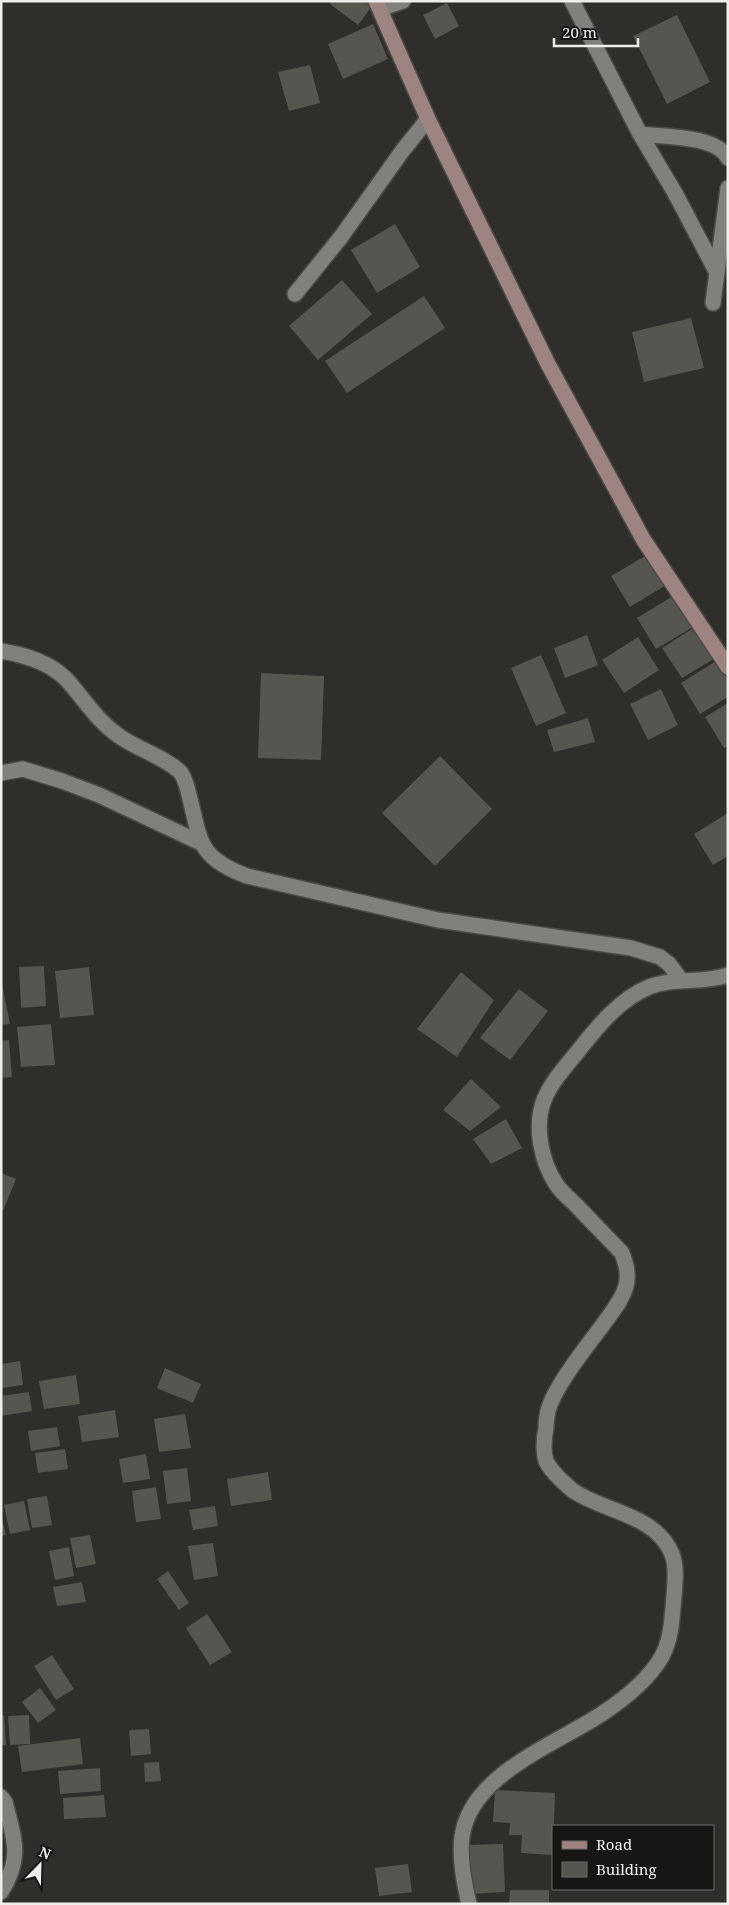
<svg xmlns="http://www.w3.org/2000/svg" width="729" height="1905" font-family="'Noto Serif',serif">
  <rect width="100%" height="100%" fill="#302e2a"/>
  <path fill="#565550" d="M332,1H369L373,5L358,25L330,4Z
    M447,3L459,26L435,39L423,15Z
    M677,15L710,82L667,104L633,36Z
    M373,24L388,59L343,79L328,44Z
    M310,65L320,103L289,111L278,72Z
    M395,224L420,267L377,293L351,250Z
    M342,280L372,314L318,360L289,326Z
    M424,296L445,328L347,393L325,361Z
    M691,318L704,368L644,382L632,332Z
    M647,555L666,585L630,607L611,576Z
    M673,596L693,627L656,649L637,618Z
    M698,625L717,657L682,678L662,648Z
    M587,635L598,665L565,678L554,648Z
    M638,637L659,670L624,693L602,660Z
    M541,655L566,713L536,726L511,668Z
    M716,661L728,679V697L700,714L681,683Z
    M261,673L324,676L321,760L258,758Z
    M661,689L678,725L648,740L630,704Z
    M728,703V746L724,748L705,717Z
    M588,718L595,742L554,752L547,730Z
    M440,756L492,809L435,866L382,813Z
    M728,813V856L713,865L694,834Z
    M44,966L46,1006L21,1008L19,967Z
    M89,967L94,1015L60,1018L55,971Z
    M461,972L494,1000L457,1057L417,1029Z
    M1,979L10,1024L1,1025Z
    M519,989L548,1011L510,1060L480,1038Z
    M51,1024L55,1065L21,1067L17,1027Z
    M9,1040L12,1077L1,1078V1041Z
    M471,1079L501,1107L470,1131L443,1110Z
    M506,1119L522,1148L491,1164L473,1139Z
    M1,1173L16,1179L3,1211L1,1210Z
    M20,1361L23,1385L1,1388V1364Z
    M165,1368L201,1384L193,1403L157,1388Z
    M76,1375L80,1404L44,1409L39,1381Z
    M29,1392L32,1411L1,1416V1396Z
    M115,1410L119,1437L82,1442L78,1416Z
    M185,1414L191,1448L159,1452L154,1419Z
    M57,1427L60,1446L31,1451L28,1431Z
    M65,1449L68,1469L38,1473L35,1453Z
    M146,1454L150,1479L123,1483L119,1459Z
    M187,1468L191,1501L167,1504L163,1471Z
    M268,1472L272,1500L231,1506L227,1479Z
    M156,1487L161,1519L136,1522L132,1491Z
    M47,1496L52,1525L32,1528L27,1499Z
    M24,1501L30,1530L10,1534L4,1505Z
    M215,1506L218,1526L193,1530L189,1510Z
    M1,1515L6,1535L1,1536Z
    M90,1535L96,1564L76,1568L70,1538Z
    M213,1543L218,1576L194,1580L188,1546Z
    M69,1547L74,1576L55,1580L49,1551Z
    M168,1571L189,1603L179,1610L157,1579Z
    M82,1582L86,1602L57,1606L53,1587Z
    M207,1614L232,1652L210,1665L186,1628Z
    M52,1655L74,1689L56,1700L34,1666Z
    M40,1688L56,1710L38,1723L22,1702Z
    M4,1715L6,1745H1V1716Z
    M29,1715L30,1744L10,1745L8,1716Z
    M149,1729L151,1754L131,1756L129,1730Z
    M80,1738L83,1764L22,1772L18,1746Z
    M159,1762L161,1781L145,1782L144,1763Z
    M100,1768L101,1791L60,1794L58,1771Z
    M495,1790L555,1793L553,1855L521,1853L522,1835H509L510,1823L493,1822Z
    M104,1795L106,1817L64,1819L63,1798Z
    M503,1844L505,1892L470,1894L467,1845Z
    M408,1864L412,1892L379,1896L375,1868Z
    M510,1890H549V1904H509Z"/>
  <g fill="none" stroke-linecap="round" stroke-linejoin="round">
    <defs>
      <path id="street" d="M572,1L640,134L675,193L716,271
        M380,9L403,1
        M640,134C663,137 716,135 728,158
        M295,294L341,237L403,150L428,119
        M713,303L728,188
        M1,651C25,655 50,662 67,680C84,699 97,721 119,736C135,748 169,759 181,773C186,780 188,791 190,799C201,843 199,858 247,876L438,920L631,948L660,957L669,964L681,980
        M1,773L23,769L62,781L99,795L201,843
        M1,1797L5,1802C14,1839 23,1857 1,1892
        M469,1904C464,1883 459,1858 462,1837C470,1774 557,1744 603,1713C624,1699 648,1680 661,1658C672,1639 672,1617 674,1596C675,1584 677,1566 672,1554C656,1515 606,1512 575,1492C570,1489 566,1484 562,1481C557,1476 549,1468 546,1461C543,1451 544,1438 546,1428C546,1422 547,1416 548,1411C554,1387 587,1346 602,1326C611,1313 622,1301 626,1286C629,1274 626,1264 622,1253C607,1237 592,1222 577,1206C570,1199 561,1192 556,1184C541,1161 534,1126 544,1100C551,1082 567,1065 579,1050C597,1027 621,998 649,987C674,977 702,984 728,975"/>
      <path id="secondary" d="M376,1L428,119L548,364L643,539L728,667"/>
    </defs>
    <use href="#street" stroke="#4c4a47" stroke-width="18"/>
    <use href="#secondary" stroke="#4c4a47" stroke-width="18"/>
    <use href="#street" stroke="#82807c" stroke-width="15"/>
    <use href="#secondary" stroke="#9e8480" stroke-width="15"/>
  </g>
  <rect width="729" height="1905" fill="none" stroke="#efeeeb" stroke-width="5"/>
  <rect x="552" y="1825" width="162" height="65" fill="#171615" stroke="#6d6c6b"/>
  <rect x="562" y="1841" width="25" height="8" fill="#9e8480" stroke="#6d6c6b"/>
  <text x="596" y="1850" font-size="15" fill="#efeeeb">Road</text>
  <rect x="562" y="1862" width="25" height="15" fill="#565550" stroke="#6d6c6b"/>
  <text x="596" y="1875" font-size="15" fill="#efeeeb">Building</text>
  <g transform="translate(40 1865) rotate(23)" stroke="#171615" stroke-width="4" paint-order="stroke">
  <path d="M0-4L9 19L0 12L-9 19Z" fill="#efeeeb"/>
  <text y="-8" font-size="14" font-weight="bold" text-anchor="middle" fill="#efeeeb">N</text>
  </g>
  <path d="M554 38v8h84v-8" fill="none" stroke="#efeeeb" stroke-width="2.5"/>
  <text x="562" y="38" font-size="15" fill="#efeeeb" stroke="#171615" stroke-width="4" paint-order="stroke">20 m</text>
</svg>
